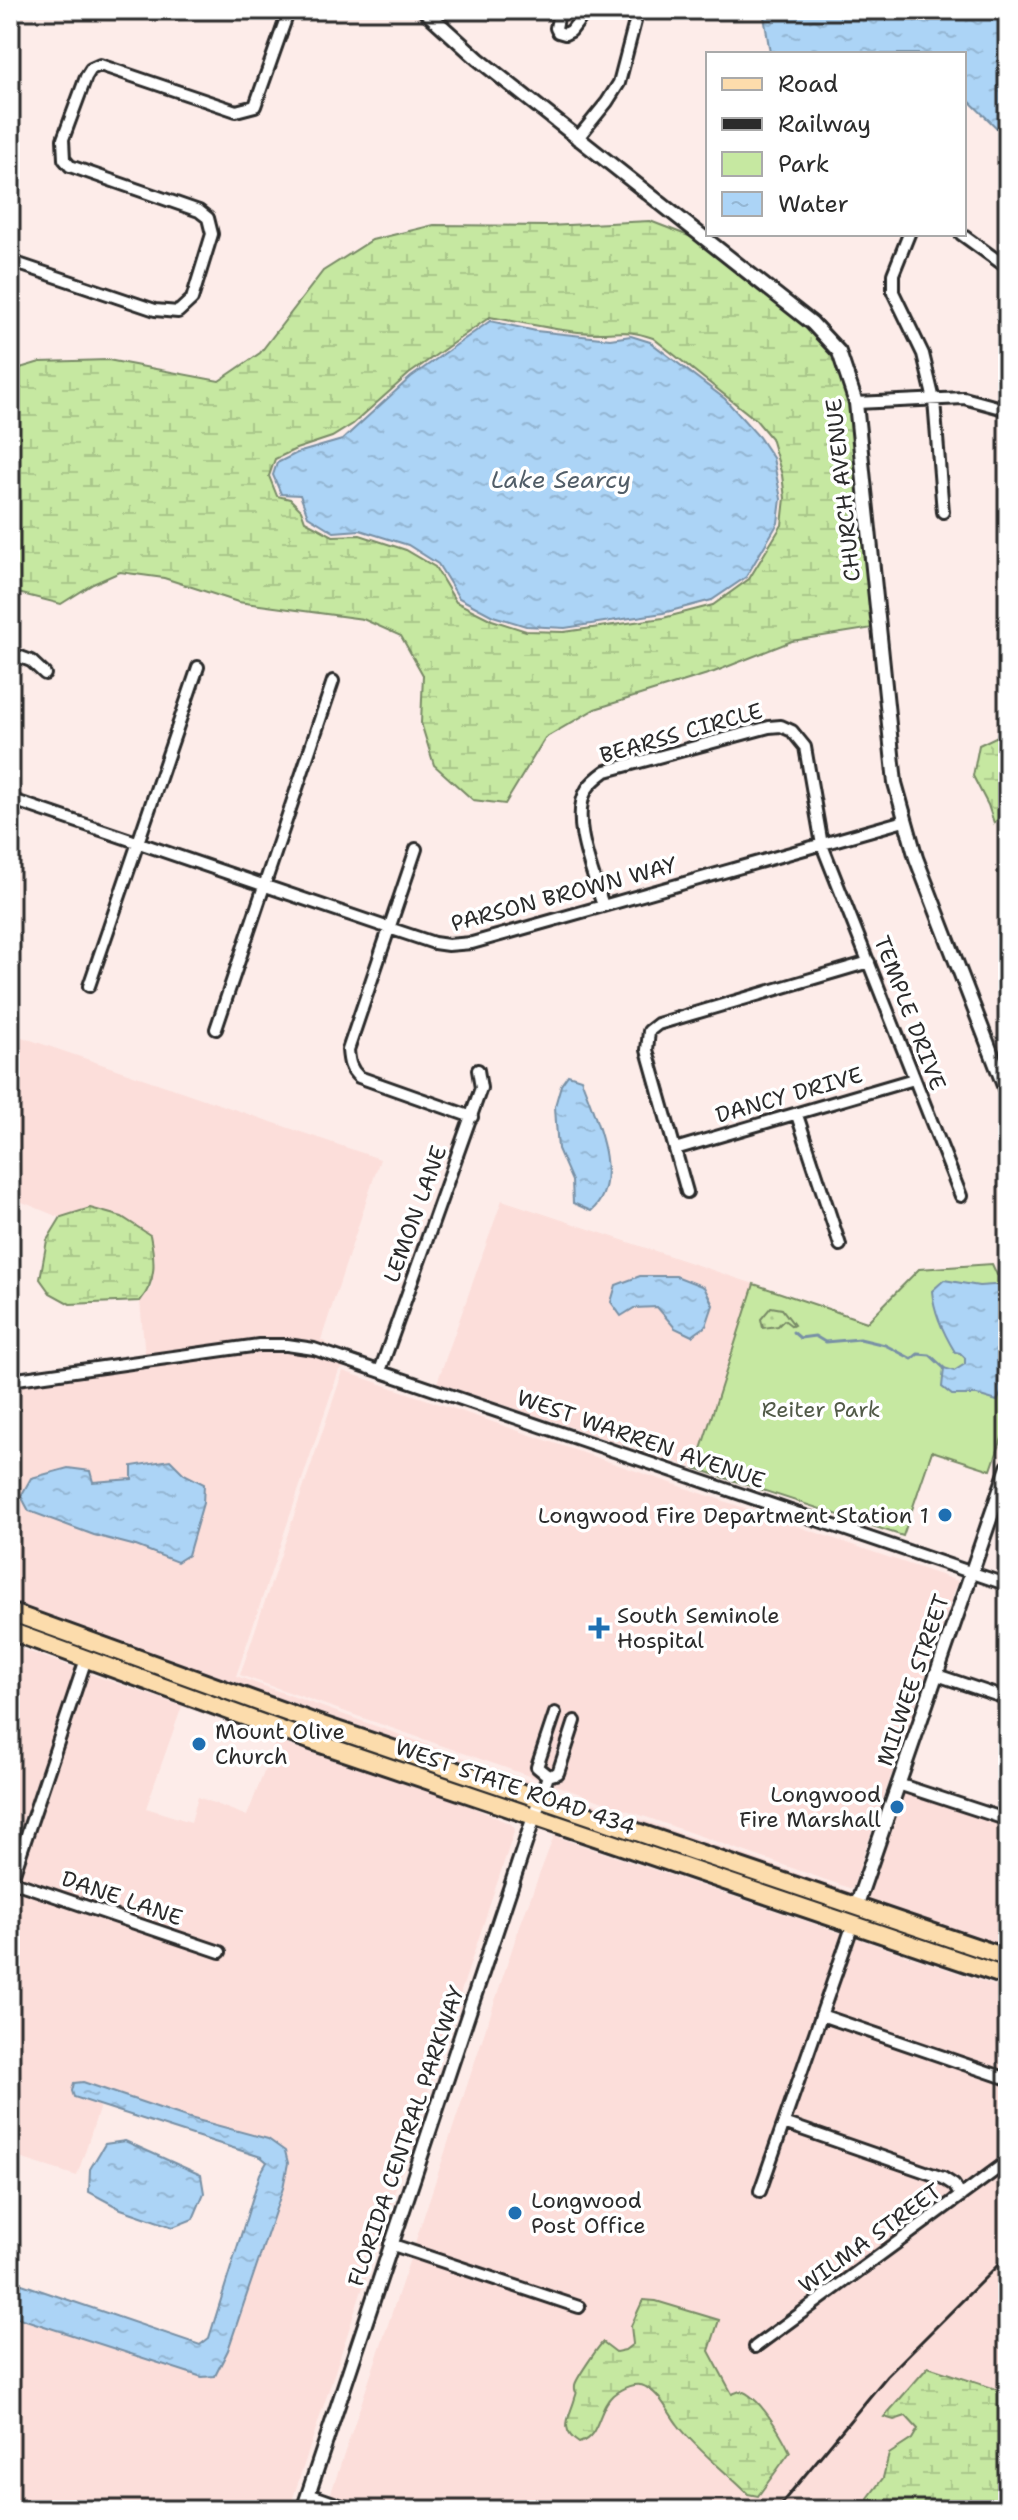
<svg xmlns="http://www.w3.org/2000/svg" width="1018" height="2520" font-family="'Shantell Sans',sans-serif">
  <defs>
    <pattern id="wetland-marsh" width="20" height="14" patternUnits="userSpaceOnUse" patternTransform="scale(2)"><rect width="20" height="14" fill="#c6e8a1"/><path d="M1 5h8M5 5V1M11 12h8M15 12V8" fill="none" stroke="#aac78b"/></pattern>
    <pattern id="garden-dots" width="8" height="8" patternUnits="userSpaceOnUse" patternTransform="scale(2)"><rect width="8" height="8" fill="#c6e8a1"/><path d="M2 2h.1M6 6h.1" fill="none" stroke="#aac78b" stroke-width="1.8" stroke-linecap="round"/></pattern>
    <pattern id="water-ripples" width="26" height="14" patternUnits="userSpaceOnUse" patternTransform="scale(2)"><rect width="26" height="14" fill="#acd4f6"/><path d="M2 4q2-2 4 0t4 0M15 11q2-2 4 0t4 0" fill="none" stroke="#94b6d3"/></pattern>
  </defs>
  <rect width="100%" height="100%" fill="#fdece9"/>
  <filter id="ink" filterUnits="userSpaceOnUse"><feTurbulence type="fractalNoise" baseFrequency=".0125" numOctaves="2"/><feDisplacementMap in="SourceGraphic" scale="16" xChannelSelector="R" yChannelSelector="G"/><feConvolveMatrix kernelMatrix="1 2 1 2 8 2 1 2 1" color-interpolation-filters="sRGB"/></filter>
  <g filter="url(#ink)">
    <path fill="#fcdeda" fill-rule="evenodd" d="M10,1033L380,1159L321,1340L339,1351L315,1343L263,1339L145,1356L140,1301L151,1288L155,1258L122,1217L90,1208L61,1218L10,1197Z
      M502,1200L754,1284L695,1468L437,1383ZM712,1305L675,1328L657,1307L634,1308Z
      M286,1350L313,1354L966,1577L855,1896L547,1792L549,1788L854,1893L963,1581L960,1576L345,1367L339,1370L236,1676L540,1785L538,1789L292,1707L10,1605V1386L259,1351ZM170,1460L184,1474L203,1484L177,1562L136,1546L94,1535L90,1471L93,1483L132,1479Z
      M343,1371L958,1581L852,1889L240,1675Z
      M10,1645L78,1669L10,1869Z
      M87,1673L182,1706L146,1808L191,1822L198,1797L247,1816L276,1741L460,1802L511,1824L515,1829L289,2510H17L10,2508V2315L202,2377L215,2375L228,2350L283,2188L268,2139L186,2117L83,2082L74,2097L100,2106L77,2176L10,2155V1901L14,1888L222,1959L226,1949L18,1877Z
      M901,1790L1008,1826V1949L864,1899Z
      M554,1836L844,1934L754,2194L763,2197L787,2130L941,2183L954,2195L749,2345L753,2354L1008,2167V2393L928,2367L906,2415L918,2428L917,2433L912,2439L889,2454L883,2478L868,2498L869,2510H370L330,2496L411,2256L582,2313L584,2303L414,2246L519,1928ZM643,2300L656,2301L718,2320L709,2351L732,2395L740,2391L753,2396L783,2438L790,2452L758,2496L748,2494L679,2426L660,2398L646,2386L637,2383L623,2388L611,2397L601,2412L565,2419L577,2396L575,2386L579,2375L589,2366L596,2350L607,2343L613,2351L616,2352L625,2350L633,2344L631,2334Z
      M853,1937L1008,1990V2074L827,2012Z
      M824,2022L1008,2085V2154L962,2188L956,2180L945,2173L790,2120Z"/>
    <path fill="#c6e8a1" stroke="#788a66" stroke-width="2" d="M992,1264L997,1275L1008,1274V1421L991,1470L932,1451L903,1536L695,1468L754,1284L867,1322L919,1269Z"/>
    <path fill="url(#wetland-marsh)" stroke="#788a66" stroke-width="2" fill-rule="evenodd" d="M650,221L694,238L809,328L834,356L851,404L873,628L792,641L714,672L595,709L545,738L505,804L473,800L434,765L421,723L423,675L401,636L363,619L238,602L164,578L120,572L93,584L61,604L10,591V371L40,362L108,360L219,381L260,353L323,271L372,240L434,225L547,226ZM490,317C525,323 561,332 597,333C623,333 626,329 653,338L756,420L771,438L782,475L785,498L782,525L749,579L713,605L663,618L564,632L526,631L492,620L456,602L435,567L406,550L360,535L333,536L305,521L301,510L290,499L277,496L269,476L275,459L296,449L332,437L353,424L409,374Z
      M1008,731V814L1005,813L994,823L988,805L973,776L979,745Z
      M90,1208L122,1217L150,1235C155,1260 157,1281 140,1301L70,1304L50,1293L40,1279L47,1240L61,1217Z
      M643,2300L656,2301L719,2320L709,2351L732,2394L740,2391C758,2394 782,2435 790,2452L758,2496L748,2494C725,2471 697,2450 678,2425C668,2412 661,2395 646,2387C636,2381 622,2388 613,2395C597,2409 601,2436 579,2443C558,2429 570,2417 575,2398C579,2387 574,2397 575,2385C576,2379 598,2347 603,2342L616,2352L625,2350L633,2344L631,2326Z
      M928,2367L1008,2393V2501L1005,2510H869L868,2498L883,2478L889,2454L912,2439L918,2429L906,2416L894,2420L884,2417Z"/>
    <path fill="url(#garden-dots)" stroke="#788a66" stroke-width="2" d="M771,1307L782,1309L794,1325L792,1326L784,1320L778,1326L763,1328L761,1319Z"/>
    <path fill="url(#water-ripples)" stroke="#7890a5" stroke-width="2" d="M763,10H1008V157L1003,151L999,130L964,96V54H773L770,53Z
      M490,321L536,331L610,339L631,336L650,342L725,399L759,437L773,458L781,499L778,523L746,577L712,600L663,613L565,628L526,626L493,616L459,598L438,564L408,545L360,530L334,532L308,516L300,495L281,494L273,475L277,463L297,453L342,440L411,377Z
      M568,1075L581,1079C594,1115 626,1181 591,1211L573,1203L572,1181L558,1149L556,1123L555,1106L561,1085Z
      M640,1276H676L704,1287L713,1305L706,1326L692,1336L675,1328L657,1307L634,1308L621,1316L611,1302L616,1285Z
      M944,1280L979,1286L1008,1284V1374L1000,1377L998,1382L1003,1390L997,1401L977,1395H952L942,1387L944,1368L954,1371L965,1364V1358L960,1353L955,1352C944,1334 934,1314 932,1291Z
      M170,1460L184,1474L204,1484L203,1503L188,1555L177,1562L136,1546L94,1535L29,1511L21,1496L31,1478L68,1468L90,1471L93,1482L132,1479V1466Z
      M83,2082L186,2117L268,2139L285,2151L288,2163L283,2188L228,2350L215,2376L202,2377L10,2315V2280L200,2345L209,2338L260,2174L267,2162L261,2157L74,2097L72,2091L74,2083Z
      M125,2141L201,2175L204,2193L193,2219L173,2227L121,2209L89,2192L90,2169L105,2144Z"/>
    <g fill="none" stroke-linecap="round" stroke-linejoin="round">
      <path stroke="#7890a5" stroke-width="3" d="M793,1332L800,1338L815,1336L825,1342L860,1339L885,1345L912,1359L918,1354L930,1355L944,1368"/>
      <defs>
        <path id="minor" d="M273,10L287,15
          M564,10L558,18L556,28L558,32L565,34L571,31L587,10
          M577,139L607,102L619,83L638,10
          M909,234L893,274V292L923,354L934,400L943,512
          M961,234L1008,268
          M10,261L155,310L178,312L192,299L212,234L208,218L199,211L70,166L64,159L63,139L86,77L91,69L100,65L236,111L255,106L289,10
          M856,403L964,398L1008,410
          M10,653L31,661L45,674
          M10,799L389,928L434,943L448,945L472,943L904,821
          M416,849L348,1050C349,1062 350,1069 359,1077L472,1117
          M603,906C594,875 569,819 587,789C592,781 599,776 606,771L769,727L781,726L792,731L805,747L822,845L961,1196
          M89,986L198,667
          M216,1029L333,681
          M797,1115L840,1245
          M675,1149L914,1079
          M687,1192L647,1050L649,1031L658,1024L869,962
          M380,1371L481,1088L478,1070
          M10,1380L259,1345H287L314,1349L1008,1585
          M937,1675L1008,1699
          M548,1776L537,1767L555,1713
          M898,1784L1008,1820
          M540,1799L548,1776L558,1773L575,1721
          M11,1881L220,1952
          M10,1885L86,1659
          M821,2015L1008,2079
          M784,2123L943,2178L954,2185L961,2196
          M760,2191L853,1924
          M390,2244L579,2307
          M755,2347L1008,2161
          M308,2494L354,2510"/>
        <path id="tertiary" d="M424,10L478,59L812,323L839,352L856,403L895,783L916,858L1008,1096
          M856,1907L1008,1467
          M303,2510L540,1799"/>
        <path id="primary" d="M10,1612L316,1723L1008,1958
          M10,1631L309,1740L1008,1977"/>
      </defs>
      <use href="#minor" stroke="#2b2b2b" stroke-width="16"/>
      <use href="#tertiary" stroke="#2b2b2b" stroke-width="18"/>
      <use href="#primary" stroke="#2b2b2b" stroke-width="22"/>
      <use href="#minor" stroke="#fff" stroke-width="10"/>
      <use href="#tertiary" stroke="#fff" stroke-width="12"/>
      <use href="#primary" stroke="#fcdcac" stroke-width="16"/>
      <path stroke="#2b2b2b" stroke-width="3" d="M776,2510L887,2376L1008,2255"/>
    </g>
  </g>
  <g fill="#1f6fb2" stroke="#fff" stroke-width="3">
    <circle cx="945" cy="1515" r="8"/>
    <path d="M595 1616h8v8h8v8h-8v8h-8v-8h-8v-8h8z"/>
    <circle cx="199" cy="1744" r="8"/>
    <circle cx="897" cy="1807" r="8"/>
    <circle cx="515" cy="2213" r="8"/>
  </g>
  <g text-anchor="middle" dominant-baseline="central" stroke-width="7" stroke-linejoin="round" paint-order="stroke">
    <g font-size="22" fill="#2b2b2b" stroke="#fff">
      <text transform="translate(843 490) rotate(-96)">CHURCH AVENUE</text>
      <text transform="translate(681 733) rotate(-16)">BEARSS CIRCLE</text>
      <text transform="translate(564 894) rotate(-15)">PARSON BROWN WAY</text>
      <text transform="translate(910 1013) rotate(69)">TEMPLE DRIVE</text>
      <text transform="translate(789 1095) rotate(-16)">DANCY DRIVE</text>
      <text transform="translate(415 1214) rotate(-70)">LEMON LANE</text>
      <text transform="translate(641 1439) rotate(19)">WEST WARREN AVENUE</text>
      <text transform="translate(913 1680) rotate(-71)">MILWEE STREET</text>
      <text transform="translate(515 1787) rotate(19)">WEST STATE ROAD 434</text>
      <text transform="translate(122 1898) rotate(19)">DANE LANE</text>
      <text transform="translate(406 2136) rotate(-71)">FLORIDA CENTRAL PARKWAY</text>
      <text transform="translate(870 2238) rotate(-36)">WILMA STREET</text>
    </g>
    <g font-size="22" fill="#525a48" stroke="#fff">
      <text x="821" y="1409">Reiter Park</text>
    </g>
    <g font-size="22" fill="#2b2b2b" stroke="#fff" text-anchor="start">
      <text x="929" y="1515" text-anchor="end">Longwood Fire Department Station 1</text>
      <text x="617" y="1615">South Seminole<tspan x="617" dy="25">Hospital</tspan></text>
      <text x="215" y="1731">Mount Olive<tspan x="215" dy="25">Church</tspan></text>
      <text x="881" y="1794" text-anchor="end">Longwood<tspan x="881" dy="25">Fire Marshall</tspan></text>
      <text x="531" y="2200">Longwood<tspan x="531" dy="25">Post Office</tspan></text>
    </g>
    <g font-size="24" font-style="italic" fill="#525e68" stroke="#fff">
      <text x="561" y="480">Lake Searcy</text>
    </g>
  </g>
  <rect width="1018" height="2520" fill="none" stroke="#fff" stroke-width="40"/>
  <rect x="20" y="20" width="978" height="2480" fill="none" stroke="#2b2b2b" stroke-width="3" filter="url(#ink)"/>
  <rect x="706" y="52" width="260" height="184" fill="#ffffff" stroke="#aaaaaa" stroke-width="2"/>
  <rect x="722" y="78" width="40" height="12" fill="#fcdcac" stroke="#aaaaaa" stroke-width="2"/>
  <text x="778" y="92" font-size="24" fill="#2b2b2b">Road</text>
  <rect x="722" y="118" width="40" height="12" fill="#2b2b2b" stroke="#aaaaaa" stroke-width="2"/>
  <text x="778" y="132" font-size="24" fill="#2b2b2b">Railway</text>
  <rect x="722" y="152" width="40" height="24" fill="#c6e8a1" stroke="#aaaaaa" stroke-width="2"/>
  <text x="778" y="172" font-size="24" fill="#2b2b2b">Park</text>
  <rect x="722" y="192" width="40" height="24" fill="url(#water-ripples)" stroke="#aaaaaa" stroke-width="2"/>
  <text x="778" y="212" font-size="24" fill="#2b2b2b">Water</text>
</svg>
